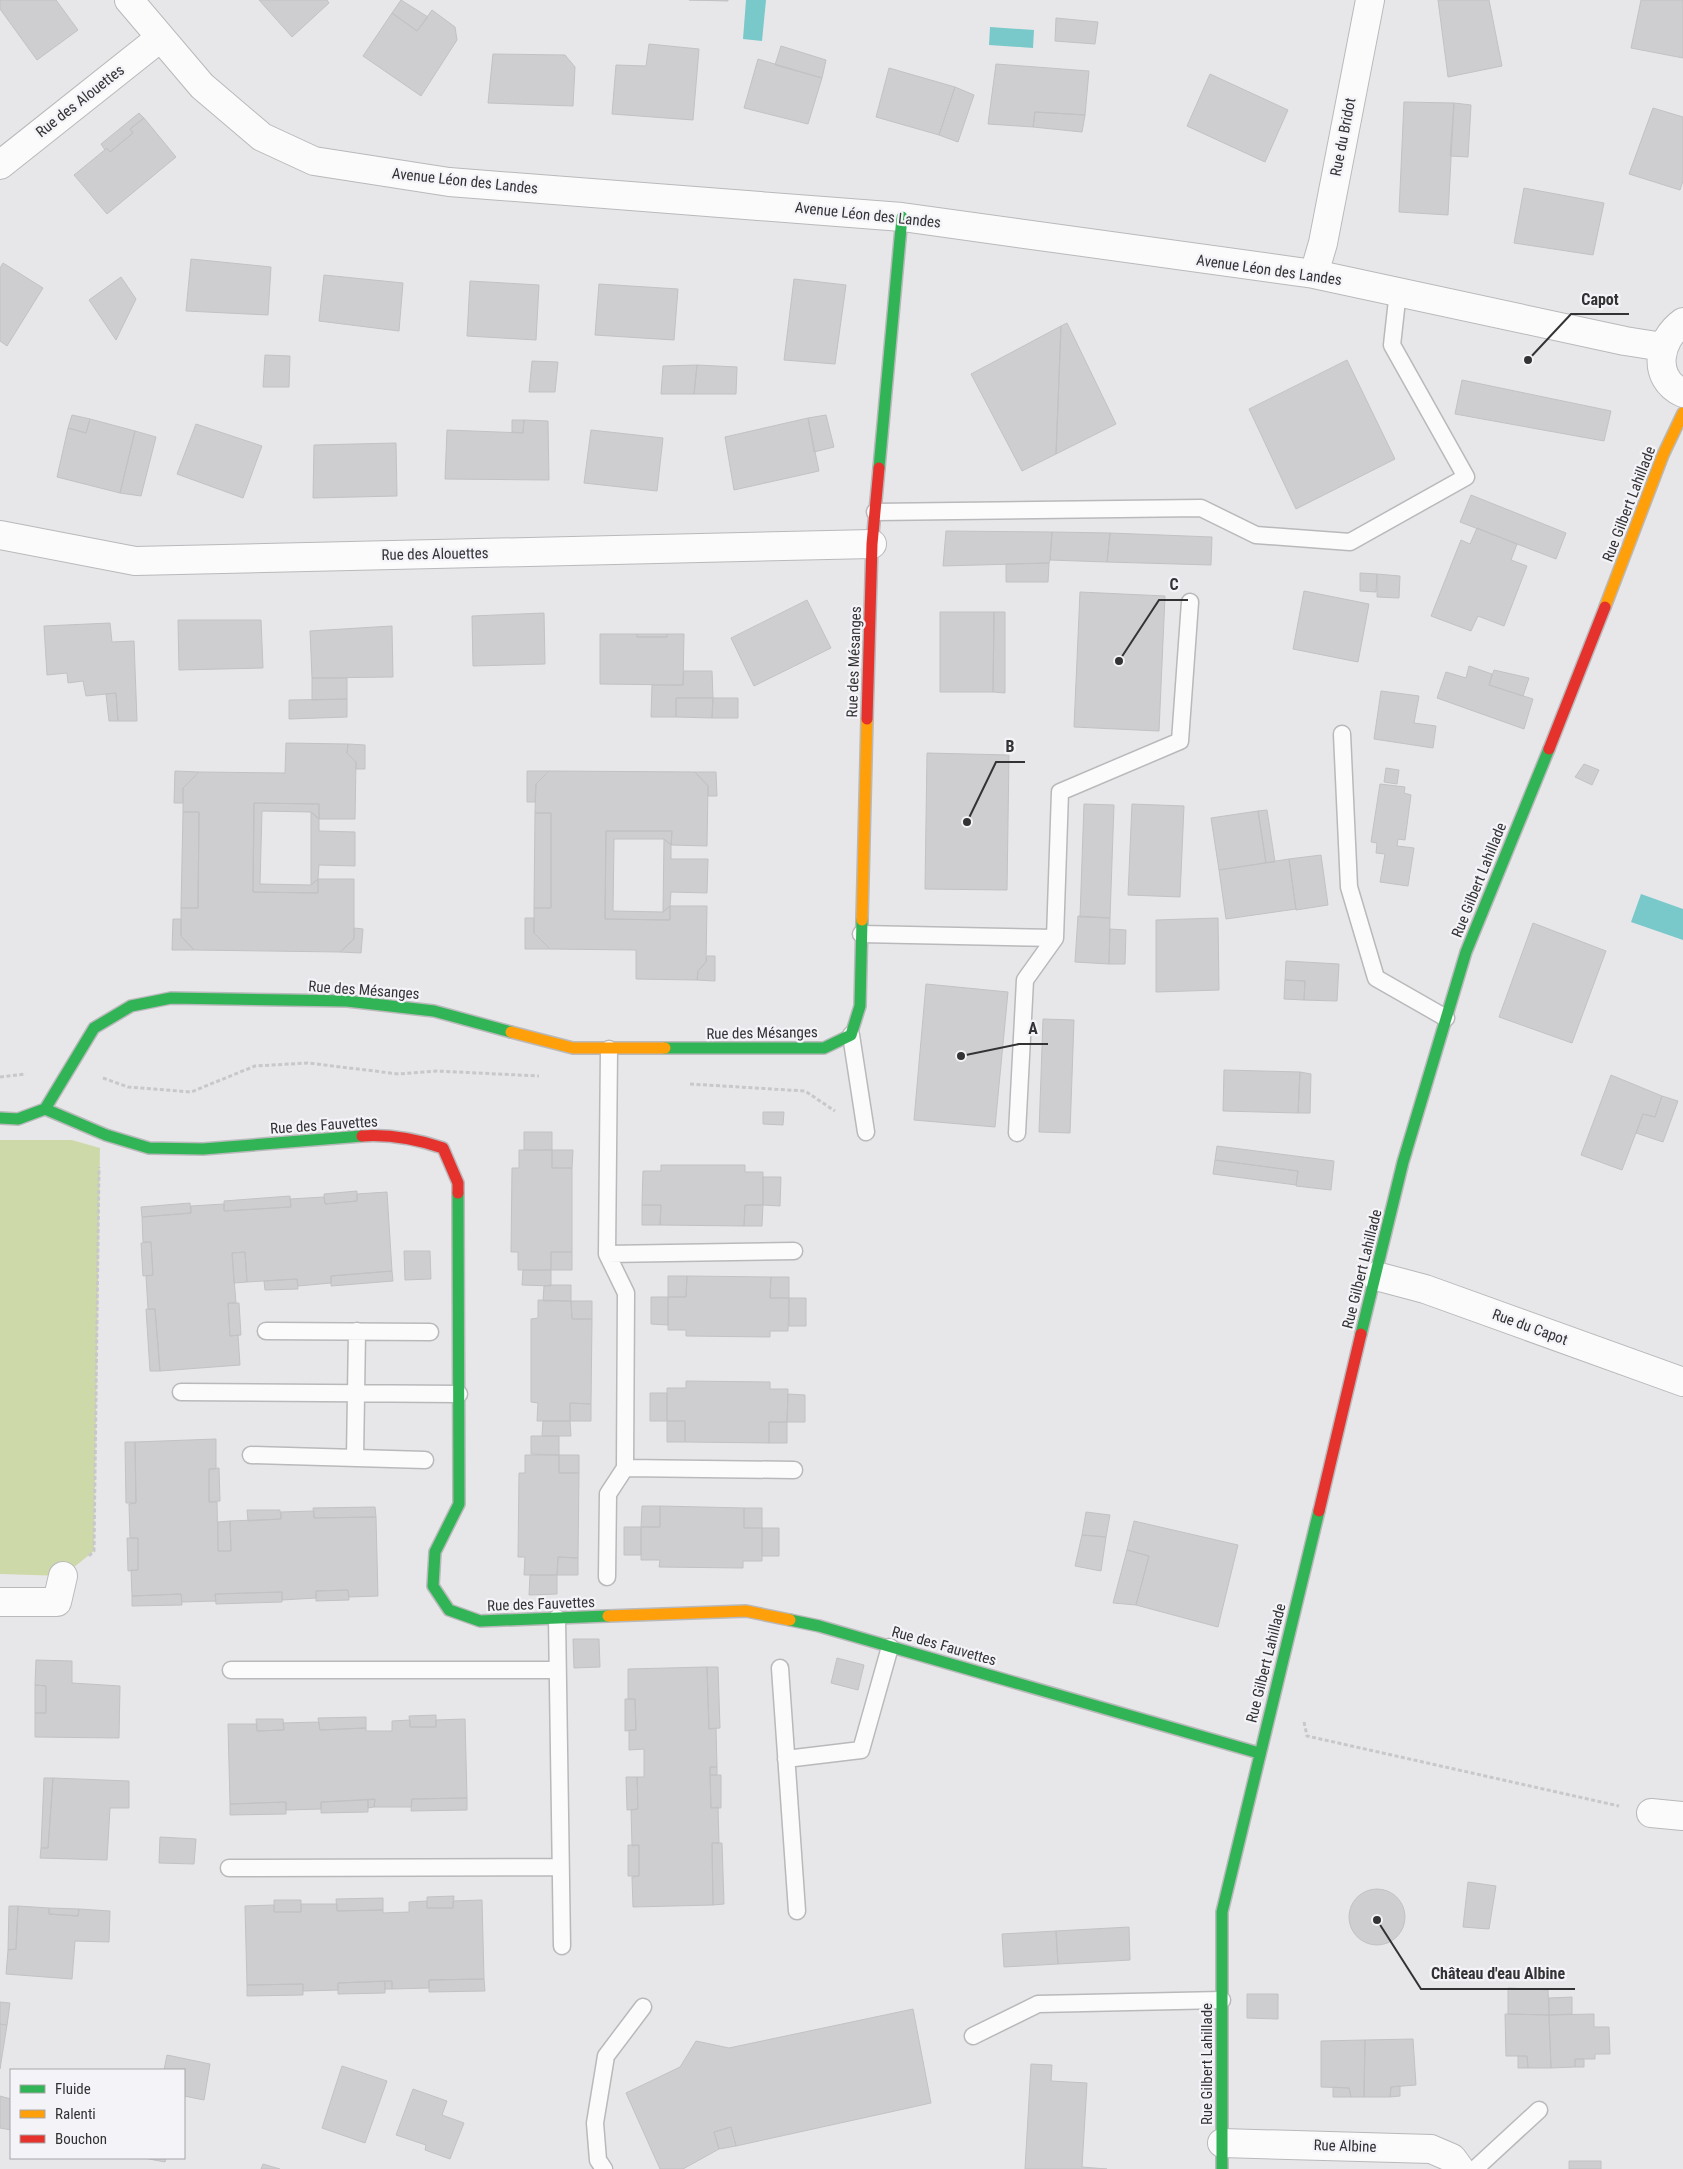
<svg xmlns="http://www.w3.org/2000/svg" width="1683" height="2169" font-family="'Roboto Condensed',sans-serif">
  <rect width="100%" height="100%" fill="#e7e7ea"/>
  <path fill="#ced9aa" d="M0,1140H72L100,1148L94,1551L63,1576L0,1574Z"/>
  <path fill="#79c8ca" d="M746,0H766L762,41L743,39Z
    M990,27L1034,30L1033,48L989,45Z
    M1641,894L1683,909V940L1631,922Z"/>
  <path fill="#ceced0" stroke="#c2c2c4" d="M0,0H56L78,30L37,60L0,9Z
    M259,0H327L329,3L292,37Z
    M401,0L428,17L417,31L392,13Z
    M689,0H728V1Z
    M1438,0H1489L1502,66L1448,77Z
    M1641,0H1683V58L1631,48Z
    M432,10L455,27L457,40L421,96L363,56L392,13L417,31Z
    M1056,18L1098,22L1095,44L1055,41Z
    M649,44L699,49L693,120L612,114L616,65L646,66Z
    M781,46L826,60L822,78L775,65Z
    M493,54L565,55L575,67L573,106L488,103Z
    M758,59L822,78L808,124L744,108Z
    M996,64L1089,71L1085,115L1035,112L1033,127L988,124Z
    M889,68L955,87L939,135L876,117Z
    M1210,74L1288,110L1265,162L1187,126Z
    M955,87L974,95L958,142L939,135Z
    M1404,102L1454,103L1448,215L1399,212Z
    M1454,103L1471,105L1468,157L1450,156Z
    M1653,108L1683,117V181L1680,190L1629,174Z
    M1035,112L1085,115L1082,132L1033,127Z
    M139,113L144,118L130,129L133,133L110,152L107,148L105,150L101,144Z
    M144,118L176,157L107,214L74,175L107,148L110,152L133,133L130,129Z
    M1524,188L1604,203L1593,255L1514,243Z
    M191,259L271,267L268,315L186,311Z
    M3,263L43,288L7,346L0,341V268Z
    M324,275L403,283L399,331L319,321Z
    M121,277L136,299L116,340L89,300Z
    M794,279L846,285L835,364L784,360Z
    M470,281L539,285L536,340L467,336Z
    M599,284L678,289L674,340L595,335Z
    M1067,323L1116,424L1056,454L1061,326Z
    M1061,326L1056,454L1022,471L971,374Z
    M265,355L290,356L289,387H263Z
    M1347,360L1395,459L1296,509L1249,409Z
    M532,361L558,362L555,392H529Z
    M697,365L737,367L736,394H694Z
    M697,365L694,394H661L663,366Z
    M1462,380L1611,411L1604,441L1455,414Z
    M72,415L90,419L86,433L68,428Z
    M826,415L834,447L814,452L808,418Z
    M808,418L819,471L734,490L725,437Z
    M90,419L135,431L120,493L57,477L68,428L86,433Z
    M512,420H524L523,433L512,432Z
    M524,420L548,421L549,480L445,479L447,430L523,433Z
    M196,424L262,446L243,498L177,474Z
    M591,430L663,438L657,491L584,483Z
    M135,431L156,437L141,496L120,493Z
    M396,443L397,496L313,498L314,445Z
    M1471,495L1566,533L1556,559L1460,522Z
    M1477,528L1517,544L1511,560L1527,566L1504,626L1478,616L1471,631L1431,616L1461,540L1470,544Z
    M946,531L1052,532L1050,560L1049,563L943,566Z
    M1052,532L1110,533L1107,562L1050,560Z
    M1110,533L1212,537L1211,565L1107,562Z
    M1049,563L1048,582H1006V564Z
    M1360,573L1377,574L1376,592L1360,591Z
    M1377,574L1400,576L1399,598L1377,597Z
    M1304,591L1369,604L1358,662L1293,649Z
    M1080,592L1165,596L1159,731L1074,727Z
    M807,600L831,648L754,686L731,638Z
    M940,612H994L993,692H940Z
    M994,612H1005V693L993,692Z
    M544,613L545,664L473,666L472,616Z
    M178,620H261L263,668L179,670Z
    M110,623L112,642L134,641L137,721H118L116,693L86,696L83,681L68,683L67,673L47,675L44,626Z
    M392,626L393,677L312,678L310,631Z
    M600,634H637V637H667V634H684L683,685L600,684Z
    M637,634H667V637H637Z
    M1469,666L1492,674L1489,685L1533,699L1524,729L1437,698L1446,672L1466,678Z
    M1494,670L1529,678L1523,696L1489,685Z
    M684,671H712L713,698H676V717H651L652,685H683Z
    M312,678H347V699L312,700Z
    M1381,691L1419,696L1414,723L1436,726L1433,748L1374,739Z
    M116,693L118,721H109L106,694Z
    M676,698H713L712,718L676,717Z
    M713,698H738V718H712Z
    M347,699V717L289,719V700Z
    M286,743L348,744L347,753L356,762L355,819H319V804L254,803L253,892L318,893V879H354V939L340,952L194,950L181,936V908H198L199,812H183V788L199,772L285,773Z
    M348,744L365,745V769H356V762L347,753Z
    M927,753L1009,755L1007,890L925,889Z
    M1584,764L1599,770L1592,785L1575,777Z
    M1386,768L1399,770L1397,784L1384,782Z
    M175,771L199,772L183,788V803H174Z
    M527,771H549L536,784L535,802H527Z
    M549,771L695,772L708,786L707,846L671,845L672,831H606L605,919L670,920V906H707L706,962L698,971L697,980L636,979V950L550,949L534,933V908H551V813H535L536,784Z
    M695,772H716L717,796H708V786Z
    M1380,784L1405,787L1404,793L1411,795L1405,840L1398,839L1397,846L1414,848L1408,886L1380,882L1385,854L1376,853L1377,843L1371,842Z
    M254,803L319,804V819L311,812L262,811L260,884L311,885L318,879V893L253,892Z
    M1084,804L1114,805L1110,918L1080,917Z
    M1132,804L1184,806L1180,897L1128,895Z
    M1267,810L1275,862L1266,863L1258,811Z
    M1258,811L1266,863L1219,870L1211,818Z
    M183,812H199L198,908H181Z
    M311,812L319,819V831L355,832V866L319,865L318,879L311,885Z
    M535,813H551V908H534Z
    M606,831H672L671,845L664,839H614L613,911L663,912L670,906V920L605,919Z
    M664,839L671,845V859H708L707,893L671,892L670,906L663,912Z
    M1321,855L1328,905L1296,910L1289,859Z
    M1289,859L1296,909L1226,919L1219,870Z
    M1078,916L1110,918L1109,964L1075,962Z
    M525,918H534V933L550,949H525Z
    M1218,918L1219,990L1156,992V920Z
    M173,919H181V936L194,950H172Z
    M1533,923L1606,951L1572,1043L1499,1017Z
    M354,928L363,929L361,953L340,952L354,939Z
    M1110,929L1126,930L1125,964H1109Z
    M707,956H715V981L697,980L698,971L706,962Z
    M1286,961L1339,964L1337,1001L1304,1000L1305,981L1285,980Z
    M1285,980L1305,981L1304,1000L1284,999Z
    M926,984L1008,992L995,1127L914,1120Z
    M1043,1019L1074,1020L1070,1133L1039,1132Z
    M1224,1070L1300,1072L1298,1113L1223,1111Z
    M1300,1072L1311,1074L1310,1113H1298Z
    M1611,1075L1662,1096L1655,1117L1643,1114L1622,1170L1581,1155Z
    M1662,1096L1678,1101L1663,1142L1636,1133L1643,1114L1655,1117Z
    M763,1112H784L783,1125L763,1124Z
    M524,1132H552V1150H524Z
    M1217,1146L1334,1161L1331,1190L1296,1186L1298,1171L1215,1160Z
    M519,1150H552V1168H572V1252H551V1270H518V1252H511L512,1168H519Z
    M552,1150H573L572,1168H552Z
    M1215,1160L1298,1171L1296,1185L1213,1174Z
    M661,1165H745V1172H763V1205H745L744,1226L660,1225L661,1205H642L643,1171H661Z
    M763,1177H781L780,1206L763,1205Z
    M357,1191V1201L325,1204L324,1194Z
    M387,1192L392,1271L331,1276V1283L298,1286L297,1279L247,1282L245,1252L232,1253L236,1303H228L230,1336L238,1335L240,1365L160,1371L155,1309H148L146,1276L153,1275L151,1242H143L142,1217L191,1213V1206L224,1204V1211L291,1207L290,1199L324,1197L325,1204L357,1201V1194Z
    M290,1196L291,1207L224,1211V1201Z
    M190,1203L191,1213L142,1217L141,1207Z
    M642,1205H661L660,1225H642Z
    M745,1205H763L762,1226H744Z
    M151,1242L153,1275L143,1276L141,1243Z
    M404,1251H430L431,1279L405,1280Z
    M245,1252L247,1282L234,1283L232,1253Z
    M551,1252H572V1270H551Z
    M523,1270H551V1286L522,1285Z
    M392,1271L393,1281L331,1286V1276Z
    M668,1276H687L686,1297H668Z
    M687,1276L771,1277L770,1298H789L788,1331H770V1337L686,1336V1330H668V1297H686Z
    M771,1277H789V1298H770Z
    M297,1279L298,1289L265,1290L264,1281Z
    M551,1285H571V1301H543L544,1286Z
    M651,1297H668V1325L651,1324Z
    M789,1298H806V1326H789Z
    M538,1300L571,1301L572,1319H592L591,1404L570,1403V1421H537L538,1403L531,1402V1319L538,1318Z
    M571,1301H592V1319H572Z
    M228,1303H239L241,1335L230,1336Z
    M146,1309H155L160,1371H150Z
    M686,1381L770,1382V1389H788L787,1422H769V1443L685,1442V1421H667V1388H686Z
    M650,1393H667V1421H650Z
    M788,1394L805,1395V1422H787Z
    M570,1403L591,1404V1421H570Z
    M543,1421H570L571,1436H542Z
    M667,1421H685V1442H667Z
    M769,1422H787V1443H769Z
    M531,1436H559V1455L531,1454Z
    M216,1439V1469H209V1502H217L218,1551H231L230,1521L281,1519V1512L314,1511V1518L376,1517L378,1596L349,1597L348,1590L316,1591V1598L282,1600V1592L215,1594L216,1601L182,1602L181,1594L132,1596L131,1570H138V1538H130L129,1504L136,1503L135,1442Z
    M125,1442H135L136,1503H126Z
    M525,1455H559V1473H579L578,1558L558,1557L557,1575H524L525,1557H518L519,1473H525Z
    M559,1455H579V1473H559Z
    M219,1468L220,1501L209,1502V1469Z
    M642,1506H660V1527H641Z
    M660,1506L744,1508V1528H762V1561H743V1568L659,1567L660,1560H641V1527H660Z
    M375,1507L376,1517L314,1518L313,1508Z
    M744,1508H762V1528H744Z
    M247,1510H280L281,1519L248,1521Z
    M1086,1512L1110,1515L1106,1537L1082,1535Z
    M230,1521L231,1551H218V1522Z
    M1134,1521L1238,1545L1218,1627L1136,1605L1149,1556L1127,1550Z
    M624,1527H641V1555H624Z
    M762,1528H779V1556H762Z
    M1082,1535L1106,1537L1101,1571L1075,1566Z
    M127,1538H138V1570L128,1571Z
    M1127,1550L1149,1556L1136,1605L1113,1603Z
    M558,1557L578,1558V1575H557Z
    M530,1575H557V1594L529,1595Z
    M348,1590L349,1600L316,1601V1591Z
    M282,1592V1602L216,1604L215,1594Z
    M181,1594L182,1605L132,1606V1596Z
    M573,1639H599L600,1667L574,1668Z
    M837,1658L864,1665L858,1690L831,1683Z
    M36,1660L72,1661V1683L120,1686L119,1738L35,1737V1713H46V1686L35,1685Z
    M707,1667H718L720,1728L709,1729Z
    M707,1667L709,1729L716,1728L717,1767H710L711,1808L718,1807L719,1843H712L713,1905L633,1907L632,1877L639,1876V1845L632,1846L631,1810L638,1809L637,1777H644V1749L629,1750V1730H636L635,1699H628V1669Z
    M35,1685L46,1686V1713H35Z
    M625,1699H635L636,1730L625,1731Z
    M436,1715V1727H410L409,1716Z
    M366,1717V1728L320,1730L318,1718Z
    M256,1719H283L284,1730L257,1731Z
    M465,1719L467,1798L412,1799L411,1807H374L375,1799L321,1802V1809L286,1810V1802L230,1804L228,1724H257V1731L284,1730L283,1723L319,1722L320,1730L366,1728V1731H392V1721L410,1720V1727H436V1720Z
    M710,1767H717V1775H710Z
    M710,1775H721V1808H711Z
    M626,1777H637L638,1809L627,1810Z
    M44,1778H53L48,1848H41Z
    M53,1778L129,1781V1808H110L107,1860L40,1858L41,1848H48Z
    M467,1798V1810L411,1811L412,1799Z
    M375,1799L374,1807L368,1808V1800Z
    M368,1800V1812L321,1813V1802Z
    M286,1802V1814L230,1815V1804Z
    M160,1837L196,1839L194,1864L159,1863Z
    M712,1843H722L724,1904L713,1905Z
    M628,1845H639V1876H628Z
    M1468,1882L1496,1886L1489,1929L1463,1927Z
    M1349 1917a28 28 0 1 1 56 0a28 28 0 1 1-56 0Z
    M454,1896L453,1908H427V1897Z
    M383,1898V1910L337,1911L336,1899Z
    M274,1900H301V1912H274Z
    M482,1900L484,1979L429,1980V1988L392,1989V1981L338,1983V1990L303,1991V1984L247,1985L245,1906L274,1905V1912H301V1904H337V1911L383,1910V1913L409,1912V1902L427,1901V1908H453V1901Z
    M9,1906H18L16,1949L8,1950Z
    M18,1906L49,1908V1914L78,1916L79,1909L110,1911L109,1942L75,1941L72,1979L6,1974L8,1950L16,1949Z
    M49,1908L79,1909L78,1916L49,1914Z
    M1129,1927L1130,1960L1058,1964L1056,1931Z
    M1056,1931L1058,1964L1004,1967L1002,1934Z
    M484,1979L485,1991L429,1992V1980Z
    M385,1981H392V1989H385Z
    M385,1981V1993L338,1994V1983Z
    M303,1984V1995L247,1996V1985Z
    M1508,1988L1548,1990L1549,2015L1508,2014Z
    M1247,1994H1278V2019L1247,2018Z
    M1572,1997V2014L1549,2015V1998Z
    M0,2002L10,2003L7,2025L0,2024Z
    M913,2009L931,2103L736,2146L731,2127L714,2132L719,2149L683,2169H660L626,2093L680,2067L696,2041L729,2048Z
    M1505,2014L1549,2015L1551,2068H1528L1527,2056H1506Z
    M1594,2014V2027H1609L1610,2054H1595V2059H1575V2067L1551,2068L1549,2015Z
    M0,2024L7,2025L0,2069Z
    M1413,2039L1416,2085L1391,2087L1390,2097H1364L1365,2040Z
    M1365,2040L1364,2097H1351L1349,2088L1321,2087V2041Z
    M167,2055L210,2064L204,2100L184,2096V2070H164Z
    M1518,2056H1527L1528,2068H1518Z
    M1575,2059H1584V2067H1575Z
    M1031,2064L1052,2065L1051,2081L1087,2083L1082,2167L1107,2169H1025Z
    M342,2066L387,2081L365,2143L322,2128Z
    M1400,2086V2096L1390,2097L1391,2087Z
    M1333,2087L1349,2088L1351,2097H1333Z
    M413,2089L447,2101L442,2115L464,2123L450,2159L425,2150L426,2145L396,2135Z
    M0,2096L11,2099V2130L0,2128Z
    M731,2127L736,2146L719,2149L714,2132Z
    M144,2158H166L165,2162Z
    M1569,2161H1601V2169H1569Z
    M263,2164L280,2169H261Z"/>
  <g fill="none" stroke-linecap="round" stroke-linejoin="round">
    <defs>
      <path id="lane" d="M875,512L1201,508L1256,535L1350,542L1466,477L1392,345L1398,291
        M1342,734L1349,887L1376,978L1446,1018
        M861,934L1055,938
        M851,1035L866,1132
        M1017,1133L1025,980L1055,938L1060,792L1180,741L1190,602
        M607,1254L794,1251
        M266,1331L430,1332
        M181,1392L459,1394
        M251,1455L425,1460
        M355,1458L357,1331
        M625,1468L794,1470
        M607,1577L608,1494L625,1468L626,1293L607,1254L609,1049
        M557,1618L562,1946
        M780,1668L797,1911
        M231,1670H557
        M786,1759L861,1750L890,1647
        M229,1868L560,1867
        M973,2036L1038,2004L1222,2000
        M604,2169L598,2160L595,2123L606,2056L643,2007
        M1475,2169L1539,2110"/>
      <path id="street" d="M129,0L202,86L262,137L314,161L449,182L902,217L1314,274L1625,341L1663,347
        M0,165L160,38
        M1314,274L1323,243L1370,0
        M1683,322C1658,340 1651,378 1683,393
        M0,535L135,561L872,544
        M1376,1276L1425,1289L1683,1382
        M0,1602H57L63,1576
        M1651,1813L1683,1816
        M1222,2143L1431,2149L1452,2158L1460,2169"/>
      <path id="fast" d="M879,468L902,217
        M665,1048H824L851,1035L860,1006L862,920
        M45,1109L106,1135L149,1148L203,1149L362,1136
        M0,1118L18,1119L45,1109L94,1028L131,1006L171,998L347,1001L434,1011L511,1032
        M458,1193L459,1504L435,1552L433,1586L449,1610L480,1621L608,1616
        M1361,1334L1403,1162L1466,952L1549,749
        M790,1620L819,1626L1259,1753
        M1222,2169V1912L1319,1511"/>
      <path id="slow" d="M1605,607L1663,455L1683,413
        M862,920L867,719
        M511,1032L573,1048H665
        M608,1616L746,1611L790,1620"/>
      <path id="jam" d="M867,719L872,544L879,468
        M1549,749L1605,607
        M362,1136C391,1134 416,1139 443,1148L458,1183V1193
        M1319,1511L1361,1334"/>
    </defs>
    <use href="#lane" stroke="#b9b9bb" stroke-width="19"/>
    <use href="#street" stroke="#b9b9bb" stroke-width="30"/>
    <use href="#fast" stroke="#b9b9bb" stroke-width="14"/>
    <use href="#slow" stroke="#b9b9bb" stroke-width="14"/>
    <use href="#jam" stroke="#b9b9bb" stroke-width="14"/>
    <path stroke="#c8c8ca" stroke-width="3" stroke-dasharray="4 2.5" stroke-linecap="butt" d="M0,1077L26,1074
      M103,1078L128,1087L191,1092L255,1066L308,1063L399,1074L437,1071L539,1076
      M690,1084L805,1091L835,1111
      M89,1556L94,1551L99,1167
      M1304,1722L1307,1736L1619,1806"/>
    <use href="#lane" stroke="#fbfbfc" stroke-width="16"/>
    <use href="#street" stroke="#fbfbfc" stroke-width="28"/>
    <use href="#fast" stroke="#30b455" stroke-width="11"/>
    <use href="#slow" stroke="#ff9f0a" stroke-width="11"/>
    <use href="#jam" stroke="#e5322d" stroke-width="11"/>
  </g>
  <g text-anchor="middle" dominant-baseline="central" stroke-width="4.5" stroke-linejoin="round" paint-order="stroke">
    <g font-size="15" fill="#333335" stroke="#f4f4f8">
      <text transform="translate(80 101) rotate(-38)">Rue des Alouettes</text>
      <text transform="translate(1343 137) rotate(-79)">Rue du Bridot</text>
      <text transform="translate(465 181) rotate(6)">Avenue Léon des Landes</text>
      <text transform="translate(868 215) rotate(6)">Avenue Léon des Landes</text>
      <text transform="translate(1269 270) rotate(8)">Avenue Léon des Landes</text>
      <text transform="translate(1629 504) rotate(-69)">Rue Gilbert Lahillade</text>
      <text transform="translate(435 554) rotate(-1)">Rue des Alouettes</text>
      <text transform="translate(854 662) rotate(-88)">Rue des Mésanges</text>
      <text transform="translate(1479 880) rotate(-68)">Rue Gilbert Lahillade</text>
      <text transform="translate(364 990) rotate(4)">Rue des Mésanges</text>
      <text transform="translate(762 1033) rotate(-1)">Rue des Mésanges</text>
      <text transform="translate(324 1125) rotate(-4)">Rue des Fauvettes</text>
      <text transform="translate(1362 1269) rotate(-76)">Rue Gilbert Lahillade</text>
      <text transform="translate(1530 1327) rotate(20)">Rue du Capot</text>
      <text transform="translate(541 1604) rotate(-2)">Rue des Fauvettes</text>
      <text transform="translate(944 1646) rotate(16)">Rue des Fauvettes</text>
      <text transform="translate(1266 1663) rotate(-76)">Rue Gilbert Lahillade</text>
      <text transform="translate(1207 2064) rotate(-90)">Rue Gilbert Lahillade</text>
      <text transform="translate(1345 2146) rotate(2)">Rue Albine</text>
    </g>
  </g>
  <path fill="none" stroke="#333335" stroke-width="2" d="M1528 360L1571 314H1629M1119 661L1159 600H1188M967 822L996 762H1025M961 1056L1019 1044H1048M1377 1920L1421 1989H1575"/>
  <g fill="#333335" stroke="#f4f4f8" stroke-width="2">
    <circle cx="1528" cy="360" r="5"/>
    <circle cx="1119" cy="661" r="5"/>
    <circle cx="967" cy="822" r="5"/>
    <circle cx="961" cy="1056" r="5"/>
    <circle cx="1377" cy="1920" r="5"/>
  </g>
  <g font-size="16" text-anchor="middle" font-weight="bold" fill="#333335" stroke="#f4f4f8" stroke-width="4.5" stroke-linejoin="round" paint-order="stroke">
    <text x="1600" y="305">Capot</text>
    <text x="1174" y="590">C</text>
    <text x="1010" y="752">B</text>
    <text x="1033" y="1034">A</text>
    <text x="1498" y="1979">Château d'eau Albine</text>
  </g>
  <rect x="10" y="2069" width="175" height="90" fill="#f4f4f8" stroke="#a7a7aa"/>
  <rect x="20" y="2085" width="25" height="8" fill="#30b455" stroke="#a7a7aa"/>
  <text x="55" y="2094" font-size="15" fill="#333335">Fluide</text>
  <rect x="20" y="2110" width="25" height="8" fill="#ff9f0a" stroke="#a7a7aa"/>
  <text x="55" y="2119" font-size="15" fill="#333335">Ralenti</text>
  <rect x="20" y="2135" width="25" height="8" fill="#e5322d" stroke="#a7a7aa"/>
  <text x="55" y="2144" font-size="15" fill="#333335">Bouchon</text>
</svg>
